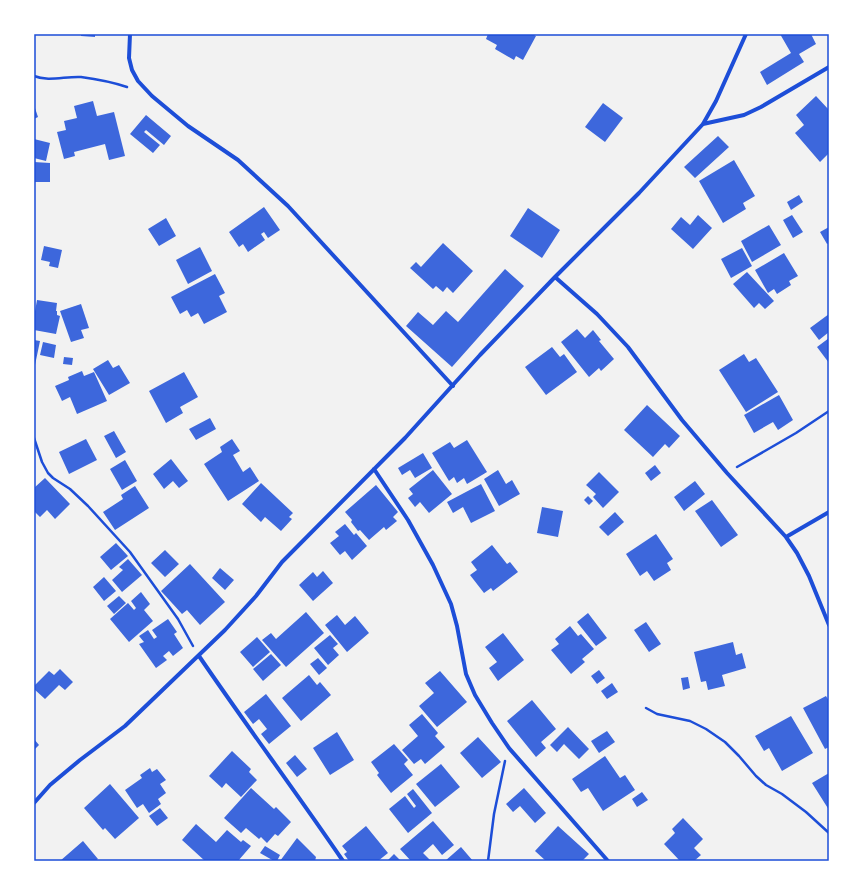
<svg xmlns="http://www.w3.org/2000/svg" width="863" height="895" font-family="'Fira Sans',sans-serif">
  <rect width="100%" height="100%" fill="#f2f2f2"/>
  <path fill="#3d67dc" d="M81,34H95V37L81,36Z
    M488,34H532L536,36L523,60L516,56L514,60L495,49L497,45L486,39Z
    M780,34H811L816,44L799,54L804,62L767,85L760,72L791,53Z
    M816,96L829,110V153L820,162L795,133L804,125L796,115Z
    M93,101L97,116L114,112L125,156L109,160L105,144L74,152L75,156L64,159L57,132L66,130L64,121L77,118L74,106Z
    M603,103L623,118L605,142L585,127Z
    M34,105L38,117L34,119Z
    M146,115L171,136L164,145L146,130L144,132L160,145L153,153L130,134Z
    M718,136L729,147L695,178L684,167Z
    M34,139L50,143L46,161L34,158Z
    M734,160L755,196L743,203L746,209L723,223L699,181Z
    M34,162L50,163V182H34Z
    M799,195L803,202L791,210L787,202Z
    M264,207L280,230L268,238L264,232L261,234L265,240L248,252L243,244L239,247L229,232Z
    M528,208L560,230L542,258L510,236Z
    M698,215L712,228L693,249L671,229L681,217L690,225Z
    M792,215L803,232L793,238L783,220Z
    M166,218L176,236L159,246L148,229Z
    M769,225L781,245L752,262L741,241Z
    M829,227V243L827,244L820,232Z
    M443,243L473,271L453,293L447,287L443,292L436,286L433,289L410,268L416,262L421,267Z
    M44,246L62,250L58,268L49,266L50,262L41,260Z
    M200,247L212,271L188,284L176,260Z
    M742,248L752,266L731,278L721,259Z
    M784,253L798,276L789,281L791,285L777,294L774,289L768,293L755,270Z
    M505,269L524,286L452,367L406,326L418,312L433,325L446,311L458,322Z
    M747,272L774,301L765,309L759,303L754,308L733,284Z
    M215,274L225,293L219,296L227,312L204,324L198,313L191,317L187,310L180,314L171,297Z
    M37,300L57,303L56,311H57V315L60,316L56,334L34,330V317Z
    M81,304L89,328L81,330L84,338L71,342L60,311Z
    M829,314V332L819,340L810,328Z
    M577,329L585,338L593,330L601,340L599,341L614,359L601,371L599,368L589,377L561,342Z
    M829,338V363L817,347Z
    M34,340L40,341L35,365L34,364Z
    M43,342L56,345L54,358L40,355Z
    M552,347L560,357L564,354L577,372L546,395L525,367Z
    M744,354L749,362L756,358L778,392L746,412L719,370Z
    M64,357L73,358L72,365L63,364Z
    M108,360L113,368L119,365L130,383L109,395L93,369Z
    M82,371L84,376L94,372L107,401L77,414L70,397L62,401L55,386L69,380L68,377Z
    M184,372L198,397L180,407L183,413L166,423L149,391Z
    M779,395L793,420L778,430L773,422L754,433L744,415Z
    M647,405L680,436L669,448L665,444L653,457L624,430Z
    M210,418L216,429L196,440L189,429Z
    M114,431L126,452L116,458L104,436Z
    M86,439L97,460L69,474L59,452Z
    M232,439L240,451L233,455L243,472L250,467L259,481L228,501L204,464L222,452L220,447Z
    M467,440L487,472L467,484L464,478L457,483L454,477L449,481L432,453L450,442L454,448Z
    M423,453L432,468L415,478L410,470L402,475L398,468Z
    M171,459L188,481L179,488L173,481L164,489L153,474Z
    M125,460L137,481L122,490L110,469Z
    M655,465L661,473L651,481L645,473Z
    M433,470L452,494L429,513L420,502L415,507L408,498L413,494L409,489Z
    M498,470L506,484L512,480L520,494L499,506L484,479Z
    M599,472L619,492L603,508L593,497L596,494L586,485Z
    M45,478L70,504L55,519L47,510L40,517L34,511V488Z
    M695,481L705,494L684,511L674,497Z
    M261,483L293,513L289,517L292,519L281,531L265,517L261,522L242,504Z
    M481,484L495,511L471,523L463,507L453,513L447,502Z
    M376,485L398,512L393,517L397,521L386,530L384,527L369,540L360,530L358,531L351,522L352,520L345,512Z
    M135,486L149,508L115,530L103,512L123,499L121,495Z
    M588,496L593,501L589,505L584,500Z
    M712,500L738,535L721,547L695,511Z
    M542,507L563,511L558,537L537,533Z
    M615,512L624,522L608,536L599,527Z
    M345,524L354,535L356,533L367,546L352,560L345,551L340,555L330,543L339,536L335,532Z
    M656,534L673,559L667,563L671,570L654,581L647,571L640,576L626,554Z
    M116,543L128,556L111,570L100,557Z
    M492,545L507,564L510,562L518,572L493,591L491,588L484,593L470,575L477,570L471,562Z
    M165,550L179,564L165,577L151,563Z
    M128,559L142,575L122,592L112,580L123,570L119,567Z
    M190,564L225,602L200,625L187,610L182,614L161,591Z
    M220,568L234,580L225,590L212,578Z
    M323,571L333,583L313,601L299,585L313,572L317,577Z
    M104,577L116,591L104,601L93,587Z
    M141,592L150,604L144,610L153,621L129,642L110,619L128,603L134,610L136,608L131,601Z
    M119,596L126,603L114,614L107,606Z
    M306,612L324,633L286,667L262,640L271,633L276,639Z
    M588,613L607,638L596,646L577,622Z
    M337,615L345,625L355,616L369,633L347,652L325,625Z
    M168,619L177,632L174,634L183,648L173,656L169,651L163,656L167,660L156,668L139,644L144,642L139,636L148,630L154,639L157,637L152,630Z
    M646,622L661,644L649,652L634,630Z
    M570,626L578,636L581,634L594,649L582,659L585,662L571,674L551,650L559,644L555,639Z
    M503,633L524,660L498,681L489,668L497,662L485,647Z
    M330,635L338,644L333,648L339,655L328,665L314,648Z
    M257,637L270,652L253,667L240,652Z
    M733,642L736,655L742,653L746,668L722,675L725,686L708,690L706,681L701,682L694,652Z
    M271,654L281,665L263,681L253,669Z
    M318,658L327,668L319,675L310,664Z
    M60,669L73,682L65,690L59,685L45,699L34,689V686L49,671L54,675Z
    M599,670L605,678L597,684L591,676Z
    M440,671L467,702L437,727L419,706L434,693L425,683Z
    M309,675L317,685L320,682L331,695L301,721L282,698Z
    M688,677L690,688L683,690L681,678Z
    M612,683L618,692L607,699L601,691Z
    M266,694L291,726L269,744L261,734L267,729L259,719L253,724L244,712Z
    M826,696L829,701V747L825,749L803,708Z
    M532,700L556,729L541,742L546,748L536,757L507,721Z
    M422,714L438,733L435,736L445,747L425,764L421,759L414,764L402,750L418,736L409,725Z
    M791,716L813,753L782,771L769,748L764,751L755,736Z
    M568,727L589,749L579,759L564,744L557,752L550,745Z
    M607,731L615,742L599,753L591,741Z
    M337,732L354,760L330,775L313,748Z
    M478,737L501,762L482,778L460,753Z
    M34,739L39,745L34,750Z
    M394,744L408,760L404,764L413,775L391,793L377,775L379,773L371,762Z
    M232,751L251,769L249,772L257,780L241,797L226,783L222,788L209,776Z
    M295,755L307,769L297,777L286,763Z
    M605,756L620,778L625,775L635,790L603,811L588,788L581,792L572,779Z
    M441,764L460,787L435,807L416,784Z
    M150,768L152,772L157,769L166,780L160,784L166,793L158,799L161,804L149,813L143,804L137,808L125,790L142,778L140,775Z
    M829,773V810L812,783Z
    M110,784L139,818L115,839L105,828L103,830L84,808Z
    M251,788L274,809L276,807L291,822L278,836L275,834L267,843L261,837L259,839L246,828L241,833L224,818Z
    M524,788L546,813L535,823L520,806L513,812L506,804Z
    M413,789L432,813L408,833L389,809L405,796L414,808L416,806L407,794Z
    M642,792L648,800L637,807L632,799Z
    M160,808L168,818L157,826L149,816Z
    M683,818L703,839L694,848L701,855L694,861H680L664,844L675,833L672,829Z
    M433,821L454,845L442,855L433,844L423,853L431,861H411L400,849Z
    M196,824L216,842L227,830L241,842L243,840L251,846L238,861H205L182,840Z
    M366,826L388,853L378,861H349L344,854L347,852L342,846Z
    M558,826L589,854L582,861H546L535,851Z
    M297,838L316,857L315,861H280Z
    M83,841L98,859L95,861H60Z
    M265,846L280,855L277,861H274L260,853Z
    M461,847L473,861H445Z
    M394,854L401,861H387Z"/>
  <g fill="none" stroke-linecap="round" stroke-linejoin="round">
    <path stroke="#1d4ed8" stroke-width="2.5" d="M34,76C48,82 66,76 81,77C96,79 112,82 127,87
      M34,438L42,462L48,473L53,478L70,489L88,506L130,552L178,619L193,646
      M737,467L796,433L829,411
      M646,708L657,714L690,721L706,729L725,742L739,756L756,776L766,785L782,794L806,812L829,833
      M488,861L494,814L505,761"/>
    <path stroke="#1d4ed8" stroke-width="4" d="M130,34L129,58L132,70L138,81L152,96L188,126L238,160L288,206L453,386
      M703,124L744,115L761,107L829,67
      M555,277L597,314L628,347L682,420L727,473L786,537L797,553L809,576L829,625
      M374,469L408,520L433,565L451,604L457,626L466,674L475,695L492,723L509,748L608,861
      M786,537L829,512
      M199,656C246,725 296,792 343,861
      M34,803L50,785L80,760L125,726L225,630L256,596L282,562L405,438L480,355L555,277L639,193L703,124L716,101L746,34"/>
  </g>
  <rect width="863" height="895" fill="none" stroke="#ffffff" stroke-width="70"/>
  <rect x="35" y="35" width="793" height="825" fill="none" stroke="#1d4ed8" stroke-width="1.5"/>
</svg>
